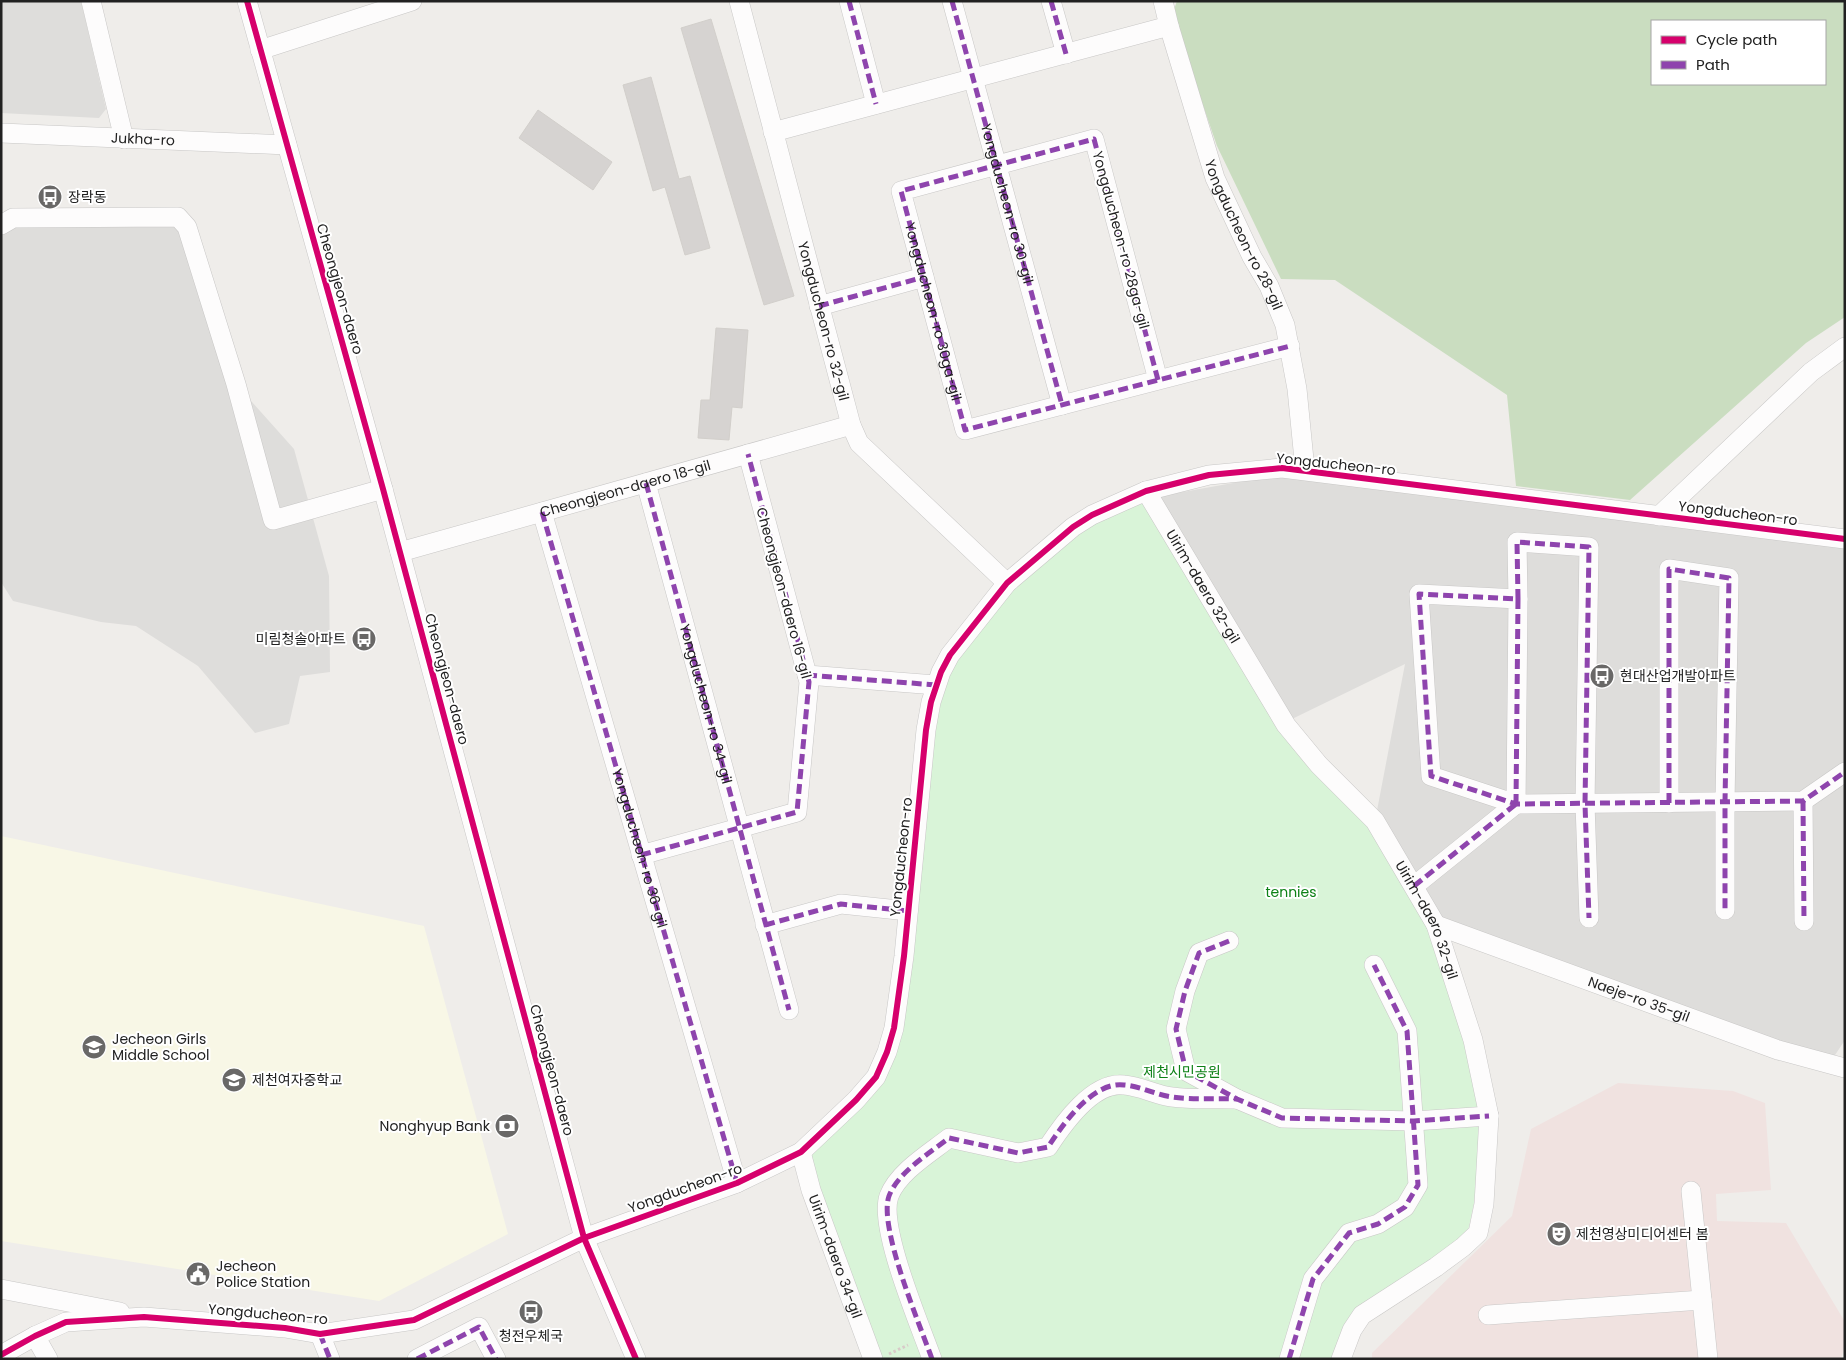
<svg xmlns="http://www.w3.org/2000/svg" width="1846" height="1360" font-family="Poppins,'Noto Sans KR',sans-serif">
  <rect width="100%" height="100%" fill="#efedea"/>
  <path fill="#dedddb" d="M1,1H81L106,109L99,118L1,113Z
    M178,217L236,384L294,449L329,576L330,672L300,676L289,724L255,733L198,666L136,626L101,622L13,601L1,582V225Z
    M1305,470L1845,544V1040L1829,1064L1436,925L1375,821L1405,664L1292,719L1155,497Z"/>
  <path fill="#f0e2e0" d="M1618,1083L1733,1091L1765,1103L1771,1190L1716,1194L1717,1221L1786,1223L1845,1322V1345L1841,1359H1372V1353L1512,1216L1531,1129Z"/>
  <path fill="#f8f7e6" d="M1,836L424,926L508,1234L379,1301L1,1241Z"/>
  <path fill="#caddc0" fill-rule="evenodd" d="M1177,1H1845V317L1806,343L1630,500L1516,486L1507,395L1335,280L1281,279L1217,146L1172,15ZM1652,21H1825V84H1652Z"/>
  <path fill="#d9f4d8" d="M1145,499L1231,646L1375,821L1436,925L1482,1116L1474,1203L1468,1231L1426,1266L1353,1315L1336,1359H879L820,1192L809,1154L860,1103L901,1019L914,957L915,901L932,733L947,675L1014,587L1077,535L1096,523Z"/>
  <path fill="#d6d3d1" stroke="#d2cfcb" d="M711,19L794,296L764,305L681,28Z
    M651,77L679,179L690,176L710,248L685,255L665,187L653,191L623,85Z
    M538,110L612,162L593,190L519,138Z
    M716,328L748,330L742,408L732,407L729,440L698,438L701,400H710Z"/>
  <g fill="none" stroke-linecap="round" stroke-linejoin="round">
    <defs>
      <g id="minor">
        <path d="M91,1L124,139"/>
        <path d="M247,1L383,489L584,1238L636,1359"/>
        <path id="s1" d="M739,1L851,425L859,443L1007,583"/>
        <path d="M849,1L876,104"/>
        <path d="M952,1L1062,405"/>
        <path d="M1051,1L1066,54"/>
        <path id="s2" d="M1163,1L1169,26L1215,178L1252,257L1269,286L1285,325L1297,389L1305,470"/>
        <path d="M260,50L412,1"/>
        <path d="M773,132L1169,26"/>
        <path id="s3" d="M1,133L287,145"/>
        <path d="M1,225L13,218L178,217L187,227L236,384L273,520L383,489"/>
        <path d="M819,306L924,277"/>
        <path d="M1158,380L1094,139L901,191L965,430L1290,346"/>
        <path id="s4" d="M646,483L789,1010"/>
        <path id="s5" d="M1146,491L1286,725L1319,765L1375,821L1436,925L1473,1040L1489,1116L1484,1204L1478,1233L1463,1247L1436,1267L1362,1315L1352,1330L1341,1359"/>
        <path d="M542,512L737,1183"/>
        <path d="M1659,516L1811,372L1845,347"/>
        <path id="s6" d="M400,552L851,425"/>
        <path d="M1518,599L1517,542L1589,547L1585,804L1589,918"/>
        <path d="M807,675L936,685"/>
        <path d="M1803,801L1804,921"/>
        <path d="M1669,803V569L1729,578L1725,802V910"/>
        <path d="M1516,804L1518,599L1419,594L1431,776L1516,804L1803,801L1845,772"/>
        <path d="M641,855L797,812L809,682L748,454"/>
        <path d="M1414,886L1516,804"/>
        <path d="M765,925L841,904L908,911"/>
        <path id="s7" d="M1436,925L1778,1050L1845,1068"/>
        <path d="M1229,941L1199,953L1185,991L1176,1029L1186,1071L1237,1099L1282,1118L1414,1121L1489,1116"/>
        <path id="s8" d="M801,1152L811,1190L873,1359"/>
        <path d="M1691,1191L1708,1359"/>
        <path d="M1,1289L120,1312"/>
        <path d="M1488,1315L1702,1300"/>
        <path d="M320,1334L330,1359"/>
        <path d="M35,1336L48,1359"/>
        <path d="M1,1355L35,1336L66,1322L144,1317L285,1328L320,1334L414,1320L584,1238L737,1183L801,1152L856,1100L876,1077L887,1052L894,1028L904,956L926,730L931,702L941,672L950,655L1007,583L1073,527L1092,515L1146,491L1209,475L1282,468L1845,539"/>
        <path d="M417,1359L479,1327L496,1359"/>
        <path d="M932,1359C920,1325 878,1227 889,1196C898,1172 930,1153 949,1138L1018,1153L1048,1147C1063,1124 1093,1081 1124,1085C1140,1086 1156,1095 1172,1097C1193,1100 1215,1098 1237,1099"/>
        <path d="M1289,1359L1313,1279L1349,1233L1378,1224L1405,1207L1418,1185L1407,1031L1374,965"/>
      </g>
    </defs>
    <use href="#minor" stroke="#c8c7c6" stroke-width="20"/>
    <path stroke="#d8cac8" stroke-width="3" stroke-dasharray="2.5 2.5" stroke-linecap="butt" d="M889,1354L908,1345"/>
    <use href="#minor" stroke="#fdfcfc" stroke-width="19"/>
    <g stroke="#8e44ad" stroke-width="5" stroke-dasharray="10 5" stroke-linecap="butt">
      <path d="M849,1L876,104"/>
      <path id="s9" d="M952,1L1062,405"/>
      <path d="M1051,1L1066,54"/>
      <path d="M819,306L924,277"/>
      <path id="s10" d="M1158,380L1094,139L901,191L965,430L1290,346"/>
      <path d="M646,483L789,1010"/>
      <path id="s11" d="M542,512L737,1183"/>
      <path d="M1518,599L1517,542L1589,547L1585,804L1589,918"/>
      <path d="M807,675L936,685"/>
      <path d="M1803,801L1804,921"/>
      <path d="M1669,803V569L1729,578L1725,802V910"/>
      <path d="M1516,804L1518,599L1419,594L1431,776L1516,804L1803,801L1845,772"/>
      <path d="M641,855L797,812L809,682L748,454"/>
      <path d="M1414,886L1516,804"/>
      <path d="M765,925L841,904L908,911"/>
      <path d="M1229,941L1199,953L1185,991L1176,1029L1186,1071L1237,1099L1282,1118L1414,1121L1489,1116"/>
      <path d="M320,1334L330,1359"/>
      <path d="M417,1359L479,1327L496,1359"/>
      <path d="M932,1359C920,1325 878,1227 889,1196C898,1172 930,1153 949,1138L1018,1153L1048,1147C1063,1124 1093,1081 1124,1085C1140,1086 1156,1095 1172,1097C1193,1100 1215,1098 1237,1099"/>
      <path d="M1289,1359L1313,1279L1349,1233L1378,1224L1405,1207L1418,1185L1407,1031L1374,965"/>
    </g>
    <defs>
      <path id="cycleway" d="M247,1L383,489L584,1238L636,1359
        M1,1355L35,1336L66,1322L144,1317L285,1328L320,1334L414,1320L584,1238L737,1183L801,1152L856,1100L876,1077L887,1052L894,1028L904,956L926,730L931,702L941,672L950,655L1007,583L1073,527L1092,515L1146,491L1209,475L1282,468L1845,539"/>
    </defs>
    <use href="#cycleway" stroke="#fff" stroke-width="9"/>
    <use href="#cycleway" stroke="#d6006c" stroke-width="6"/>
  </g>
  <defs>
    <symbol id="bus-disc" viewBox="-11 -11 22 22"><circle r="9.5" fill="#696867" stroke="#fff"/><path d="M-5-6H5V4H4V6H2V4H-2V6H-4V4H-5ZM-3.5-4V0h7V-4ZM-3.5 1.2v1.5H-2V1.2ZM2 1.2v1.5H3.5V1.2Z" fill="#fff"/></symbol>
    <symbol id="school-disc" viewBox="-11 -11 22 22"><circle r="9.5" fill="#696867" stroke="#fff"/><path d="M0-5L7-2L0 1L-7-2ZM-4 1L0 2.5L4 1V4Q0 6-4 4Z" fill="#fff"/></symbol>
    <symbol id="bank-disc" viewBox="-11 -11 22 22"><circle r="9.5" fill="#696867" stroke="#fff"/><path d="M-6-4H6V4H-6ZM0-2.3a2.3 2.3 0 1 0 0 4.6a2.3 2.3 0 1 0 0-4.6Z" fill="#fff"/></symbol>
    <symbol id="theatre-disc" viewBox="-11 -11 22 22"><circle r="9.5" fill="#696867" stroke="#fff"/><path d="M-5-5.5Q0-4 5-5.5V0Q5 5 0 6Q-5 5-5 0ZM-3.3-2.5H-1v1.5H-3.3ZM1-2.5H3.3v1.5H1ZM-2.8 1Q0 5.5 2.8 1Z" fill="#fff"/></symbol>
    <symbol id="civic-disc" viewBox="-11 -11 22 22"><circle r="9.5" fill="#696867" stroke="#fff"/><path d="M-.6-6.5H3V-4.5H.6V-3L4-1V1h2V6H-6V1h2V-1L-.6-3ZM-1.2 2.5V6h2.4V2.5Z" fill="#fff"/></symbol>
  </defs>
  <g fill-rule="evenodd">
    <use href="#bus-disc" x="36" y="183" width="28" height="28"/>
    <use href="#bus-disc" x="350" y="625" width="28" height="28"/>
    <use href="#bus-disc" x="1588" y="662" width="28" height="28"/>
    <use href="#school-disc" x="80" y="1033" width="28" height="28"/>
    <use href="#school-disc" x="220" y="1066" width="28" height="28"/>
    <use href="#bank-disc" x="493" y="1112" width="28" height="28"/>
    <use href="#theatre-disc" x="1545" y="1220" width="28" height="28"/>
    <use href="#civic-disc" x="184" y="1260" width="28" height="28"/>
    <use href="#bus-disc" x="517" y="1298" width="28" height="28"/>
  </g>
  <g text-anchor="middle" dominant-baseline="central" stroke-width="4" stroke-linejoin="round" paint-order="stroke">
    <g font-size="14" fill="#212121" stroke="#fff">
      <text stroke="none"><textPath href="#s3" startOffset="142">Jukha-ro</textPath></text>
      <text stroke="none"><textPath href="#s9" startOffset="210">Yongducheon-ro 30-gil</textPath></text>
      <text stroke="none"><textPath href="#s2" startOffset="248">Yongducheon-ro 28-gil</textPath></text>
      <text transform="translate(1121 240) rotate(75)">Yongducheon-ro 28ga-gil</text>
      <text transform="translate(340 289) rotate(74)">Cheongjeon-daero</text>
      <text stroke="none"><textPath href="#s10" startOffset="574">Yongducheon-ro 30ga-gil</textPath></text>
      <text stroke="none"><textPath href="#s1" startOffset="331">Yongducheon-ro 32-gil</textPath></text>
      <text transform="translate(1336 464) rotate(6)">Yongducheon-ro</text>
      <text stroke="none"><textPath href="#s6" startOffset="234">Cheongjeon-daero 18-gil</textPath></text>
      <text transform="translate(1738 513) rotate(7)">Yongducheon-ro</text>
      <text stroke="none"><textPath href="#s5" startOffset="111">Uirim-daero 32-gil</textPath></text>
      <text transform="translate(784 593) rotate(75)">Cheongjeon-daero 16-gil</text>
      <text transform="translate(447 679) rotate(75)">Cheongjeon-daero</text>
      <text stroke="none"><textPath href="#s4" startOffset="229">Yongducheon-ro 34-gil</textPath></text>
      <text stroke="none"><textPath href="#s11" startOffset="350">Yongducheon-ro 36-gil</textPath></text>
      <text transform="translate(901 857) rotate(-84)">Yongducheon-ro</text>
      <text stroke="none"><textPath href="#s5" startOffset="516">Uirim-daero 32-gil</textPath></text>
      <text stroke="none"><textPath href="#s7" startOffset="216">Naeje-ro 35-gil</textPath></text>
      <text transform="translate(552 1070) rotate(75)">Cheongjeon-daero</text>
      <text transform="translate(685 1188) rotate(-20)">Yongducheon-ro</text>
      <text stroke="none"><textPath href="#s8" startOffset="110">Uirim-daero 34-gil</textPath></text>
      <text transform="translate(268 1314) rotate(5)">Yongducheon-ro</text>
    </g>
    <g font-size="14" fill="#212121" stroke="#fff" text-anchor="start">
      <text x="68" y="197">장락동</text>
      <text x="346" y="639" text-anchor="end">미림청솔아파트</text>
      <text x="1620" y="676">현대산업개발아파트</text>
      <text x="112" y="1039">Jecheon Girls<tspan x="112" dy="16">Middle School</tspan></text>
      <text x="252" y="1080">제천여자중학교</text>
      <text x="490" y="1126" text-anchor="end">Nonghyup Bank</text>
      <text x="1576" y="1234">제천영상미디어센터 봄</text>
      <text x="216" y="1266">Jecheon<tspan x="216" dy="16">Police Station</tspan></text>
      <text x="531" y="1336" text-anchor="middle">청전우체국</text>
    </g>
    <g font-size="14" fill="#0d8116" stroke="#fff">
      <text x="1291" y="892">tennies</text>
      <text x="1182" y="1072">제천시민공원</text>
    </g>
  </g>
  <rect width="1846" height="1360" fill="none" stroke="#212121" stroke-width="5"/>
  <rect x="1651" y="20" width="175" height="65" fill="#ffffff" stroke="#a6a6a6"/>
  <rect x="1661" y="36" width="25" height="8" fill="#d6006c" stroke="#a6a6a6"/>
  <text x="1696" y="45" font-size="15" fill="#212121">Cycle path</text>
  <rect x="1661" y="61" width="25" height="8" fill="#8e44ad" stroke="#a6a6a6"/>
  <text x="1696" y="70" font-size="15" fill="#212121">Path</text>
</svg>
